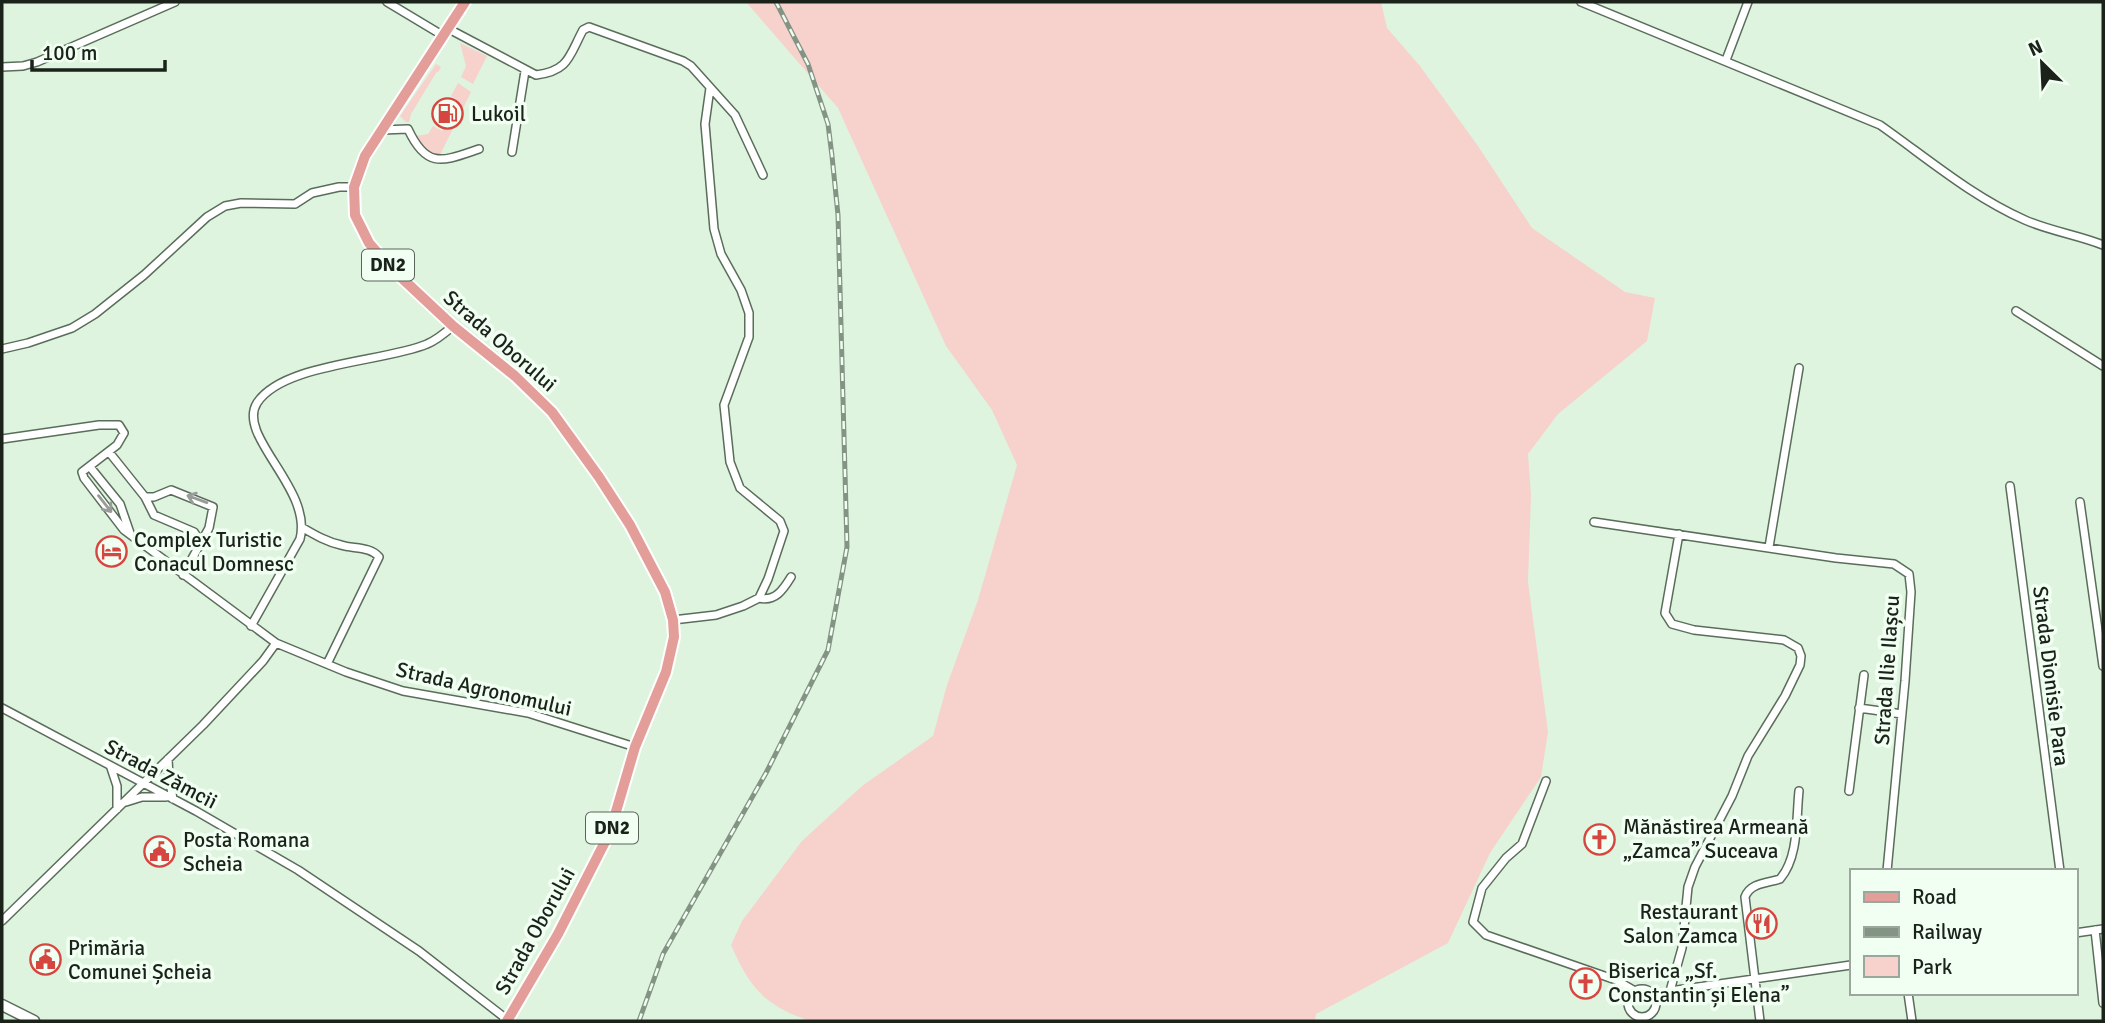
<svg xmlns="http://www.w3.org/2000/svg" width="2105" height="1023" font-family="Signika,sans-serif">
  <rect width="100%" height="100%" fill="#def4df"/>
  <path fill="#f7d1cc" d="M746,2H1381L1387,28L1420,66L1478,146L1532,228L1625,292L1655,298L1647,341L1558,414L1528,454L1531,495L1528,582L1548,732L1541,777L1490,853L1448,943L1316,1014L1315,1021H810C764,1005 750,988 731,945L742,921L802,841L862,786L933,736L947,685L978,600L1017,465L992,410L946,346L838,108Z
    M460,43L487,56L473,84L461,77L466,66Z
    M436,64L441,67L439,71L436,73L411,114L409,122H406L400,116Z
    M458,83L471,92L439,157C427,157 420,146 415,136L428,134L433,126L442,131L445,127H448L461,108L455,104L457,100L451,96Z"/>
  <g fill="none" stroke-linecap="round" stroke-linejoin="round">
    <defs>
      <path id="minor" d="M387,2L442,35
        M1581,2L1880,125C1927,158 1971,196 2025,220C2050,231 2078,235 2103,245
        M447,28L536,75C569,71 569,56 583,30L589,27L683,61L691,66L735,115L763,175
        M1726,60L1748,2
        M2,67L23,66L37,62L175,2
        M382,130L408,129C427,170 443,161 479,149
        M512,152L525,71
        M2016,311L2103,366
        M2,349L28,343L72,328L95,314L144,275L207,217L225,206L241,203L295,204L312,193L339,187H354
        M2,439L99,425H119L124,433L117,445L82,472L84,478L124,530L276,643L346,672L403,691L528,713L635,747
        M109,452L145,497L154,515L194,532L201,543
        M90,467L120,504L130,533
        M2010,486L2060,871
        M145,497H154L171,490L213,507L209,528L183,575
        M2080,502L2103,666
        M1594,522L1836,558L1894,564L1909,574L1911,592L1905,681L1887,871
        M303,528C315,535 327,542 341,545C353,549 370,546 379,557L327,664
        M1769,547L1799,368
        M759,598C775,602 783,590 791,577
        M673,620L716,615L743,606L759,598L768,579L784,531L780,521L740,488L730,462L724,405L749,337V313L741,290L721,254L714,229L705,124L710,88
        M251,626L300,539C313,489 236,436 257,403C283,363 385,362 427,344C437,340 445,333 453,326
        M2,708L196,811L298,870L419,951L509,1021
        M1859,708L1902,714
        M168,759L169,777L173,799
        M111,768L117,786V809
        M1546,781L1522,844L1506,858L1482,888L1473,922L1486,935L1616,980L1635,991
        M1849,791L1864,675
        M126,802L142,797H166
        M2,921L203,725L263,661L276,643
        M2095,930L2103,1003
        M2075,933L2103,929
        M1628 1003a14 14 0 1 1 28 0a14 14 0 1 1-28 0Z
        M1670,991L1682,948L1688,887L1695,867L1732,796L1748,756L1785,696L1800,665L1801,656L1798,648L1784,640L1694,630L1672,624L1665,613L1679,534
        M1908,993L1912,1021
        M1655,998L1670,991L1851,965
        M1760,1021L1745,897C1750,883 1767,883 1780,879C1799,857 1796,819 1799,791"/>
      <path id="secondary" d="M2,1005L34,1021"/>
      <path id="primary" d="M465,2L365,156L354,187L355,215L369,243L390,267L453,326L515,376L552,412L599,477L630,525L665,592L673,620L674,637L666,672L635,747L610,832L558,934L507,1021"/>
    </defs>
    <use href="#minor" stroke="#5a6d5b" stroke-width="10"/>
    <use href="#secondary" stroke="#5a6d5b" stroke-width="13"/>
    <use href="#primary" stroke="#fff" stroke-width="14"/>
    <use href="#minor" stroke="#fff" stroke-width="7"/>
    <use href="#secondary" stroke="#fff" stroke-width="10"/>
    <use href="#primary" stroke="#e49e99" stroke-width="10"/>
    <defs>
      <path id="rail" d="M639,1021L663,954L766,773L828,650L847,547L838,215L832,156L828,124L808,64L776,2"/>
    </defs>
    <use href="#rail" stroke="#839384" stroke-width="5"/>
    <use href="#rail" stroke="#f1fef2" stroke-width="2.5" stroke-dasharray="8" stroke-linecap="butt"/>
  </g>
  <defs><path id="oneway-shaft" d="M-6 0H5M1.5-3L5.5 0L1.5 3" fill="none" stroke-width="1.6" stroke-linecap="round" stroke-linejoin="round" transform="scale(1.75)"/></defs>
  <g stroke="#989c98">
    <use href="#oneway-shaft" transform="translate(197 499) rotate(-160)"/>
    <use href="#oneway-shaft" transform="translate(105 504) rotate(52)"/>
  </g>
  <defs>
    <symbol id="fuel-ring" viewBox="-11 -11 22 22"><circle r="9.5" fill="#f1fef2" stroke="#d54640" stroke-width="1.5"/><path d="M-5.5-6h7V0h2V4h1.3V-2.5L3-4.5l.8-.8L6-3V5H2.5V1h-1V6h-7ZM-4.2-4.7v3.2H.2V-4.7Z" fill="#d54640"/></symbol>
    <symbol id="hotel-ring" viewBox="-11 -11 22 22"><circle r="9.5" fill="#f1fef2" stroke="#d54640" stroke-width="1.5"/><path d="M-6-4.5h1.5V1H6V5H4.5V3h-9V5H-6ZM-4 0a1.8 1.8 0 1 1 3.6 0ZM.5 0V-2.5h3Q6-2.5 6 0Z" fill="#d54640"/></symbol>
    <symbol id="church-ring" viewBox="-11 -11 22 22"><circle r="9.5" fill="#f1fef2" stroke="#d54640" stroke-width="1.5"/><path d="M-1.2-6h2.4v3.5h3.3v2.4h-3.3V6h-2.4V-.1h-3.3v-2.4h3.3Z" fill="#d54640"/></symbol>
    <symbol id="civic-ring" viewBox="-11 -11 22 22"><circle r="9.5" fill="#f1fef2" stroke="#d54640" stroke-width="1.5"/><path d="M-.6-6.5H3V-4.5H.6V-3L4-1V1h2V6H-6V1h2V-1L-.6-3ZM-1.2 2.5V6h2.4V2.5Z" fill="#d54640"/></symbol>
    <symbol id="restaurant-ring" viewBox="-11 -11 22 22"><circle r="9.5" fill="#f1fef2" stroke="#d54640" stroke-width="1.5"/><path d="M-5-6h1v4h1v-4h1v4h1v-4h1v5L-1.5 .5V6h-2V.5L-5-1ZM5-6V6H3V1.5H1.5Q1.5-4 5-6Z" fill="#d54640"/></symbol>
  </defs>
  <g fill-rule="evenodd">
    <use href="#fuel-ring" x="430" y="96" width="35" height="35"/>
    <use href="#hotel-ring" x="94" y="534" width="35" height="35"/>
    <use href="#church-ring" x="1582" y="822" width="35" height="35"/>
    <use href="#civic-ring" x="142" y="834" width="35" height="35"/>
    <use href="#restaurant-ring" x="1744" y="906" width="35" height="35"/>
    <use href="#civic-ring" x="28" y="942" width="35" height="35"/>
    <use href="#church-ring" x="1568" y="966" width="35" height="35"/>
  </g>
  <g text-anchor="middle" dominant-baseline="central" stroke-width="7" stroke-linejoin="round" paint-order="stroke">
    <g fill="#f1fef2" stroke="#5a645b" stroke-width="2">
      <rect x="362" y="249.5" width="52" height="31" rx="5"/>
      <rect x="586" y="812.5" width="52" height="31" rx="5"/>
    </g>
    <g font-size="19" font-weight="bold" fill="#1a221a">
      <text x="388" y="265">DN2</text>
      <text x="612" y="828">DN2</text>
    </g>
    <g font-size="21" fill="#1a221a" stroke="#f1fef2" text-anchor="start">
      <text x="471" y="114">Lukoil</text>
      <text x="134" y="540">Complex Turistic<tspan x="134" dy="24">Conacul Domnesc</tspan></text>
      <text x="1623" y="827">Mănăstirea Armeană<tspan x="1623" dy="24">„Zamca” Suceava</tspan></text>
      <text x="183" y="840">Posta Romana<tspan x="183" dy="24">Scheia</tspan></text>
      <text x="1738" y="912" text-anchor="end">Restaurant<tspan x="1738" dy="24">Salon Zamca</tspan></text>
      <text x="68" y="948">Primăria<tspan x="68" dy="24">Comunei Șcheia</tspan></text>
      <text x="1608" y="971">Biserica „Sf.<tspan x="1608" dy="24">Constantin și Elena”</tspan></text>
    </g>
    <g font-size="21" fill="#1a221a" stroke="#f1fef2">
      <text transform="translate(500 341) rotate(41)">Strada Oborului</text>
      <text transform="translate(1887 670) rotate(-86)">Strada Ilie Ilașcu</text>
      <text transform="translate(2051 676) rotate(83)">Strada Dionisie Para</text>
      <text transform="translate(484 689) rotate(13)">Strada Agronomului</text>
      <text transform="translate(161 774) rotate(28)">Strada Zămcii</text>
      <text transform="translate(535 931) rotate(-61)">Strada Oborului</text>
    </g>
  </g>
  <rect width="2105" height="1023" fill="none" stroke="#1a221a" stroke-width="7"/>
  <rect x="1850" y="869" width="228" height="126" fill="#f1fef2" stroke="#9ba69c" stroke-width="2"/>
  <rect x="1864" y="892" width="35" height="10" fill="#e49e99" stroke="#9ba69c" stroke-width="2"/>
  <text x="1912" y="904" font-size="21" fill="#1a221a">Road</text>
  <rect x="1864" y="927" width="35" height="10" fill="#839384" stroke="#9ba69c" stroke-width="2"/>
  <text x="1912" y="939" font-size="21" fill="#1a221a">Railway</text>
  <rect x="1864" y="956" width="35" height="21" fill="#f7d1cc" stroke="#9ba69c" stroke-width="2"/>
  <text x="1912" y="974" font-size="21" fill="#1a221a">Park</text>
  <g transform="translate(2042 63) rotate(336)" stroke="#f1fef2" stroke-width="5" paint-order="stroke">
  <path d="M0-5L12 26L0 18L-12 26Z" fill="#1a221a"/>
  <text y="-10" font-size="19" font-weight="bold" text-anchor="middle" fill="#1a221a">N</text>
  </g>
  <path d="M32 60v10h133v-10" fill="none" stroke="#1a221a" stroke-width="3.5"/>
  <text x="42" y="60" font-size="21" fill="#1a221a" stroke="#f1fef2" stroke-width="5" paint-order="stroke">100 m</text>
</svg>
